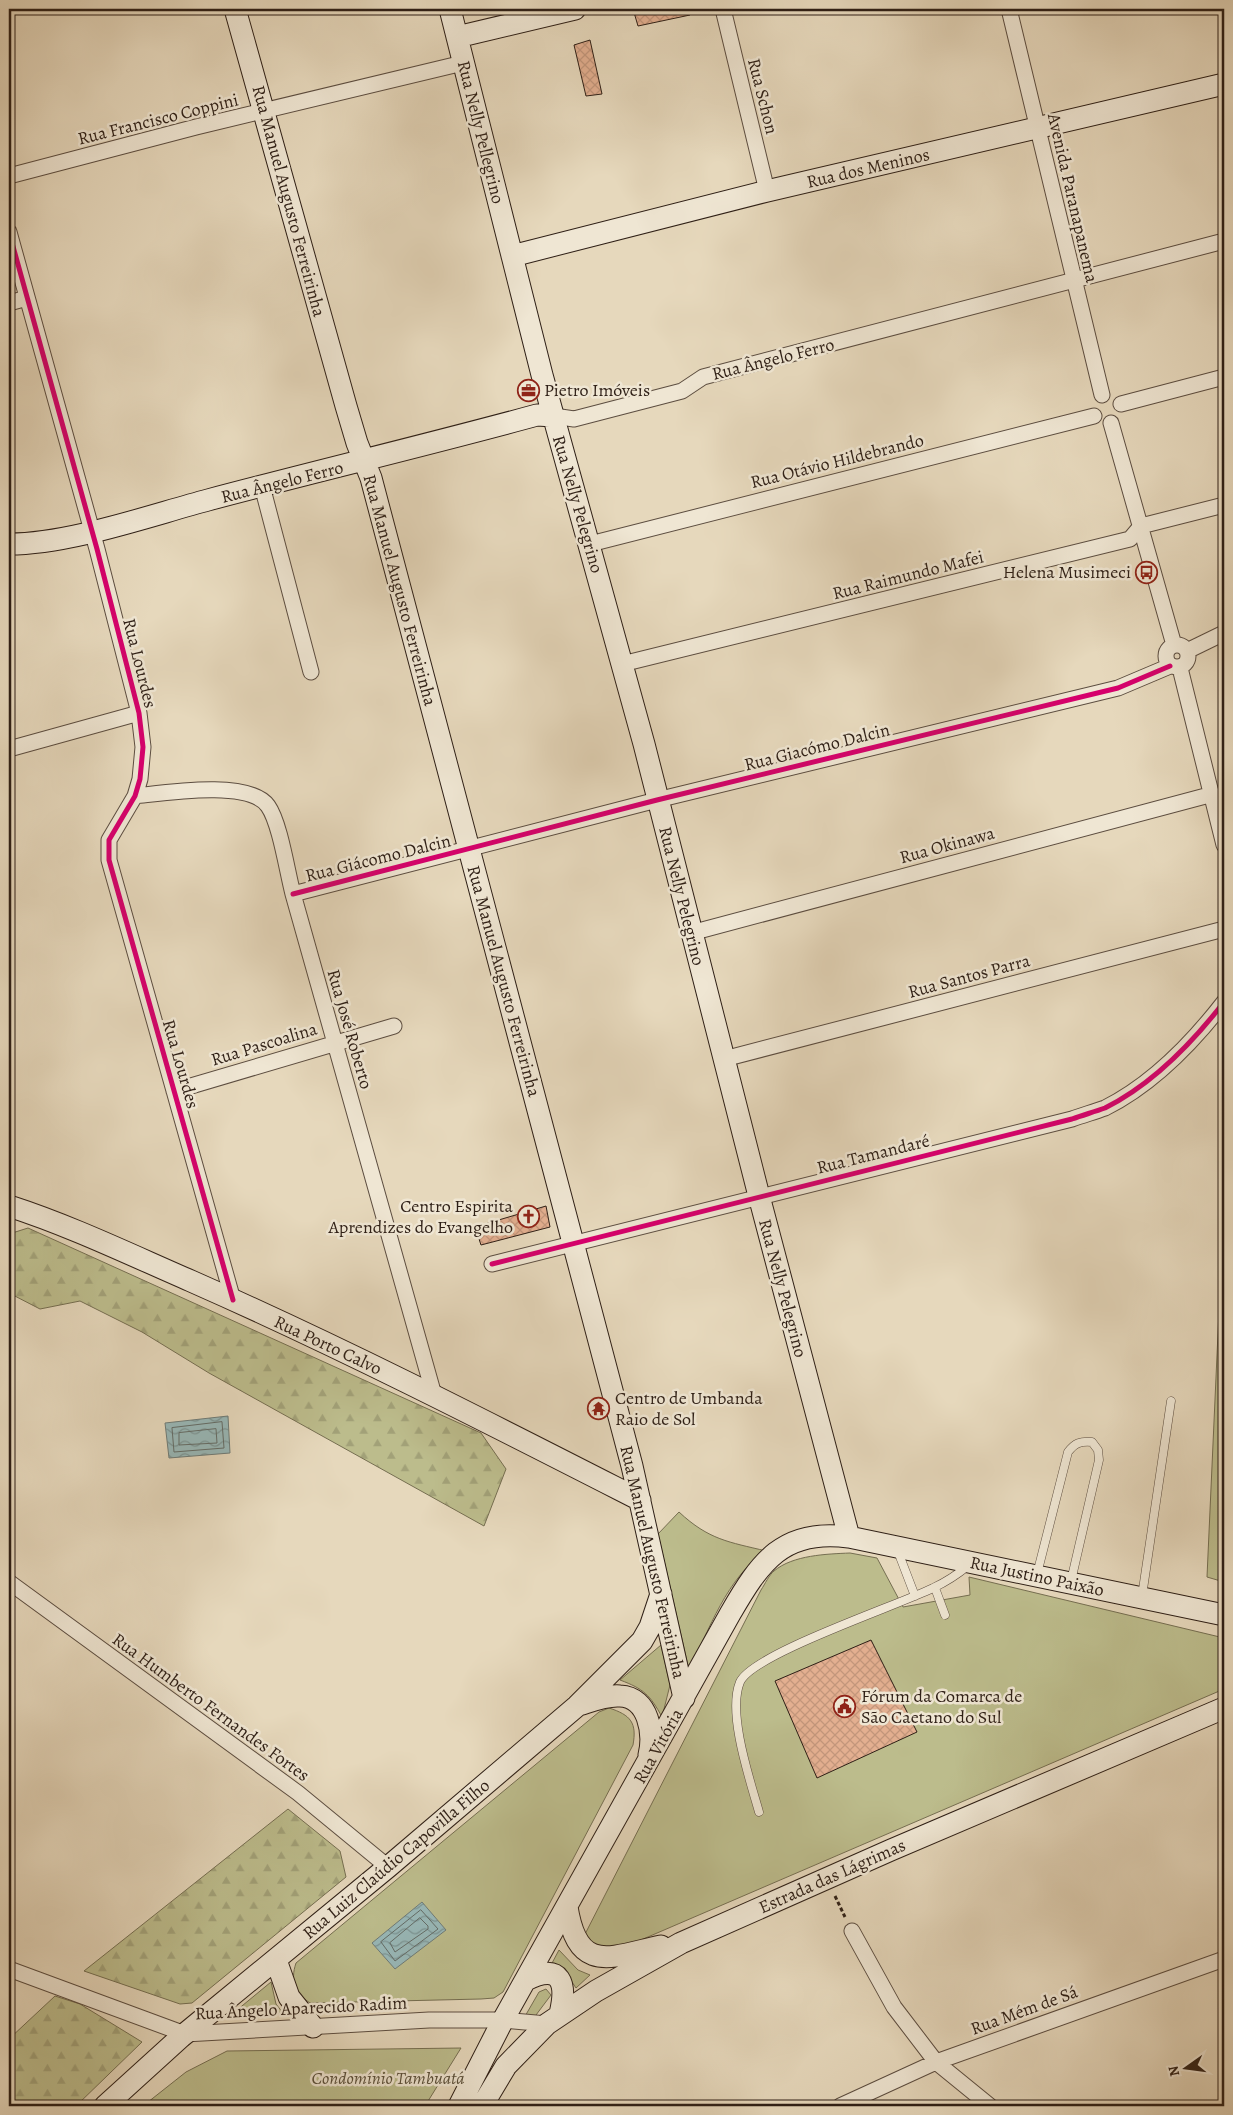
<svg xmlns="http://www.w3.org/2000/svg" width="1233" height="2115" font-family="Alegreya,serif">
  <defs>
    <pattern id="forest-firs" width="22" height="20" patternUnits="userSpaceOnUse" patternTransform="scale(1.25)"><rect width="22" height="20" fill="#bcbc8c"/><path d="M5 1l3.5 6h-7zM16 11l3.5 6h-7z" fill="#a2a178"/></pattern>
    <pattern id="water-waves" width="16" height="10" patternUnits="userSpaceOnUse" patternTransform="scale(1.25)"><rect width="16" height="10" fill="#98b8b8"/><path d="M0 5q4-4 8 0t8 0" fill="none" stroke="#7c9595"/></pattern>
    <pattern id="building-cross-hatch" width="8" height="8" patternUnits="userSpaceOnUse" patternTransform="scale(1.25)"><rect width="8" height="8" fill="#e3af90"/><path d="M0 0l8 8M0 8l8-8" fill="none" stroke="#c3967b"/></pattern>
  </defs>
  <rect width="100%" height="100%" fill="#e6d8bc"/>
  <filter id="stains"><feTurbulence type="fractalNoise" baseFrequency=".004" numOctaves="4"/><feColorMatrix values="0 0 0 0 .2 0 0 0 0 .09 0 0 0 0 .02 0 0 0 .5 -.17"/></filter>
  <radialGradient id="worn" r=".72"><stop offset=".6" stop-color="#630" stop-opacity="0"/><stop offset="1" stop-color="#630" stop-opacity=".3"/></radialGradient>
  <path fill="#bcbc8c" stroke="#756e51" d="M1224,1200V1582L1207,1577Z
    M679,1512C709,1540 729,1542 766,1551C727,1577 709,1630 689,1670L658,1534Z
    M850,1553L877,1558L903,1607L970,1595L969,1577L1224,1638V1689L606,1955L582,1940L761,1590C765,1584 769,1575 774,1571C793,1555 827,1554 850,1553Z
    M661,1645L670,1685L662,1717C650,1695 644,1689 620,1680Z
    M609,1708C631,1715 637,1723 633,1745L503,1992L494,1998L481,1999L310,2003C295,1993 290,1981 296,1963L599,1712Z
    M559,1950L578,1970L590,1975L576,1988L566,1973L551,1965Z
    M271,1982L276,2004L283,2013L231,2015Z
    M546,1989L551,1995L533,2019L524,2018L539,1992Z
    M461,2048L425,2106H143L186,2072L227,2051Z"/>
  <path fill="url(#forest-firs)" stroke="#756e51" d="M28,1228L481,1433L506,1469L484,1526L209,1373L142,1332L80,1301L40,1309L9,1293V1234Z
    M288,1809L340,1851L346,1877L192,2003L180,2004L84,1971Z
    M55,1996L80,2004L142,2042L76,2106H9V2039Z"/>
  <path fill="url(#water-waves)" stroke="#6e7b77" d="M228,1416L230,1453L169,1458L165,1423Z
    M422,1902L446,1930L395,1969L372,1943Z"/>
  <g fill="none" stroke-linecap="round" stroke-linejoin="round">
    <path stroke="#636c67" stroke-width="1" d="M222,1422L224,1448L174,1452L172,1428Z
      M216,1429L217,1443L179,1445V1433Z
      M421,1910L438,1929L395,1961L381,1942Z
      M420,1918L428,1926V1929L395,1952L390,1943Z"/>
  </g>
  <path fill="url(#building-cross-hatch)" stroke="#2e1f16" d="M633,9H690V15L638,26Z
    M590,40L602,94L586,96L574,45Z
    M546,1206L550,1227L481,1245L475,1227Z
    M871,1640L917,1732L817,1778L775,1681Z"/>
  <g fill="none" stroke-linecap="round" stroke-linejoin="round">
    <defs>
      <path id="lane" d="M897,1549L915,1596
        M1037,1574L1068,1452C1075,1443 1080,1441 1092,1442L1098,1450L1099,1460L1071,1581
        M935,1588L945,1615
        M1142,1596L1171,1401
        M759,1812C750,1780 727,1713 740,1682C752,1654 899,1605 933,1588C946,1582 958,1574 969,1565"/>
      <path id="street" d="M723,9L767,191
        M1009,9L1102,395
        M9,176L196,127L463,63
        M9,232L97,549L139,713L143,747L140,779L135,796L109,840V860L233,1300
        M9,303L27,298
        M1121,404L1224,377
        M554,416L574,419L682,391L703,377L1224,241
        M1111,423L1174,645
        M262,486L311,672
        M590,544L1094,416
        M1166 656a11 11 0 1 1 22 0a11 11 0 1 1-22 0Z
        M1187,651L1224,633
        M622,664L1130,539L1141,526L1224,505
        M1180,668L1224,845
        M9,749L139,713
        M135,796C164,793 249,779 268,806C280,823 287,871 293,894L434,1395
        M293,894L657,800L1118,688L1170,666
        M691,933L1213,794
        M724,1059L1224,929
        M174,1091L394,1026
        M492,1264L1072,1119C1083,1115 1094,1112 1105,1108C1151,1085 1193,1042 1224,1002
        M9,1582L298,1793L388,1867
        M852,1931L894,2007L936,2062L990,2106
        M9,1969L185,2034L429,2020H503L547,2024
        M840,2106L936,2062L1224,1959"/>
      <path id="secondary" d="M235,9L346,406L357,443L371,478L632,1466L684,1698
        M450,9L542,375L644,744L759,1196L849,1537
        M457,37L575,9
        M512,256L767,191L1224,84
        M9,544C69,544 148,516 208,500C317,471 427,445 537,415L554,416
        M9,1206C71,1226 131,1255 191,1281C343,1348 491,1424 640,1500
        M582,1704C594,1700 607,1695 620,1696C649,1697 654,1734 649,1755
        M567,1907C578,1975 610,1957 661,1946
        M276,1960L289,1997L313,2027
        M526,1980C562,1962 567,1984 560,2014
        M105,2106L181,2037L388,1867L577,1706L642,1641L650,1627L661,1594
        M459,2106L503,2020L730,1614C760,1562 783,1528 849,1537L1224,1615
        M482,2106L506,2066L547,2024L596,1991L681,1943L891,1850L1224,1708"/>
    </defs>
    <use href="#lane" stroke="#5c4d40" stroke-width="9"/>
    <use href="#street" stroke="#5c4d40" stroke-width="17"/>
    <use href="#secondary" stroke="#2e1f16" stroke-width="23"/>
    <path stroke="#2e1f16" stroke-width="3" stroke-dasharray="4 2.5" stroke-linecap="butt" d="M835,1896L845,1917"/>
    <use href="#lane" stroke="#efe6d3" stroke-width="8"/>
    <use href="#street" stroke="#efe6d3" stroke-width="15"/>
    <use href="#secondary" stroke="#efe6d3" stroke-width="21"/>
    <defs>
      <path id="cycleway" d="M9,232L97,549L139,713L143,747L140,779L135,796L109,840V860L233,1300
        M293,894L657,800L1118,688L1170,666
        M492,1264L1072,1119C1083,1115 1094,1112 1105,1108C1151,1085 1193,1042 1224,1002"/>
    </defs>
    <use href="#cycleway" stroke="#efe6d3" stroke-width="8"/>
    <use href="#cycleway" stroke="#d6006c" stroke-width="5"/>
  </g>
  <defs>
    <symbol id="office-ring" viewBox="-11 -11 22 22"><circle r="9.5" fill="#efe6d3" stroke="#8f2418" stroke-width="1.5"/><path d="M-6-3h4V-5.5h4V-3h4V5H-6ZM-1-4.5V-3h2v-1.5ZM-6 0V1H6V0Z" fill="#8f2418"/></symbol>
    <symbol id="bus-ring" viewBox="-11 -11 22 22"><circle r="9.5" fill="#efe6d3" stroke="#8f2418" stroke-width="1.5"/><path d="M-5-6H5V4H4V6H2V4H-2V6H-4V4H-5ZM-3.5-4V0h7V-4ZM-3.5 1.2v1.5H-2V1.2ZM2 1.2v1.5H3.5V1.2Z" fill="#8f2418"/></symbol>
    <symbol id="church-ring" viewBox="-11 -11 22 22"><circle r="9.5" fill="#efe6d3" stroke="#8f2418" stroke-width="1.5"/><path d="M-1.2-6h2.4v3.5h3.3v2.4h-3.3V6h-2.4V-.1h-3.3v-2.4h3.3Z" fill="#8f2418"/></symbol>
    <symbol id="temple-ring" viewBox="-11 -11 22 22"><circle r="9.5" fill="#efe6d3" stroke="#8f2418" stroke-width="1.5"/><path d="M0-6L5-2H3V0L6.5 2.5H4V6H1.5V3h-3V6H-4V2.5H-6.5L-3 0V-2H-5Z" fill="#8f2418"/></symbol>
    <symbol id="civic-ring" viewBox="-11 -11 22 22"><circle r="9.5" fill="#efe6d3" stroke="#8f2418" stroke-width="1.5"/><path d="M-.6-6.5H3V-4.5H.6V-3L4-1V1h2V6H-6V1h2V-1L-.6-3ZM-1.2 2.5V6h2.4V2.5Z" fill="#8f2418"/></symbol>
  </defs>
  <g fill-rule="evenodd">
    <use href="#office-ring" x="516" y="378" width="25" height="25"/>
    <use href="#bus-ring" x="1134" y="560" width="25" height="25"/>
    <use href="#church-ring" x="516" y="1204" width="25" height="25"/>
    <use href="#temple-ring" x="586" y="1396" width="25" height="25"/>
    <use href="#civic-ring" x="832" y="1694" width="25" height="25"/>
  </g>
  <g text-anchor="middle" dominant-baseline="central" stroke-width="5" stroke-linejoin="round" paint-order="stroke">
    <g font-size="18" fill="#2e1f16" stroke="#efe6d3">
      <text transform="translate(763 96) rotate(76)">Rua Schon</text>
      <text transform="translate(158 119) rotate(-14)">Rua Francisco Coppini</text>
      <text transform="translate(481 132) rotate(76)">Rua Nelly Pellegrino</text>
      <text transform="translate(868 168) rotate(-13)">Rua dos Meninos</text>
      <text transform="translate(1073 198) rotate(77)">Avenida Paranapanema</text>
      <text transform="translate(289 201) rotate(75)">Rua Manuel Augusto Ferreirinha</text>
      <text transform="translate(773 359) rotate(-14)">Rua Ângelo Ferro</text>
      <text transform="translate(837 461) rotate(-14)">Rua Otávio Hildebrando</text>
      <text transform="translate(282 482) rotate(-14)">Rua Ângelo Ferro</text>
      <text transform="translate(578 504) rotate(74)">Rua Nelly Pelegrino</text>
      <text transform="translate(908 575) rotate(-14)">Rua Raimundo Mafei</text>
      <text transform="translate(400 590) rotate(75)">Rua Manuel Augusto Ferreirinha</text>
      <text transform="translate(140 663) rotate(76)">Rua Lourdes</text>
      <text transform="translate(817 747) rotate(-14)">Rua Giacómo Dalcin</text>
      <text transform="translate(947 845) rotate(-15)">Rua Okinawa</text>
      <text transform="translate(378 858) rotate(-14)">Rua Giácomo Dalcin</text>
      <text transform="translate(682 896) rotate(76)">Rua Nelly Pelegrino</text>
      <text transform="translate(969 976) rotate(-15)">Rua Santos Parra</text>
      <text transform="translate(504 981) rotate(75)">Rua Manuel Augusto Ferreirinha</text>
      <text transform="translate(350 1029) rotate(74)">Rua José Roberto</text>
      <text transform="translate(264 1044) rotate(-17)">Rua Pascoalina</text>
      <text transform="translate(181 1064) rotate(74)">Rua Lourdes</text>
      <text transform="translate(873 1154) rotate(-14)">Rua Tamandaré</text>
      <text transform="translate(783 1288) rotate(75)">Rua Nelly Pelegrino</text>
      <text transform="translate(328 1345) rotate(25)">Rua Porto Calvo</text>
      <text transform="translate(653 1562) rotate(77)">Rua Manuel Augusto Ferreirinha</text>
      <text transform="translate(1037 1576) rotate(12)">Rua Justino Paixão</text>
      <text transform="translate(211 1707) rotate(36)">Rua Humberto Fernandes Fortes</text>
      <text transform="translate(658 1746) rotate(-61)">Rua Vitória</text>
      <text transform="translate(396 1859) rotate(-40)">Rua Luiz Claúdio Capovilla Filho</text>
      <text transform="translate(832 1876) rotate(-24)">Estrada das Lágrimas</text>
      <text transform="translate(301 2008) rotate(-3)">Rua Ângelo Aparecido Radim</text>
      <text transform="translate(1024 2010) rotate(-20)">Rua Mém de Sá</text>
    </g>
    <g font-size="18" fill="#2e1f16" stroke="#efe6d3" text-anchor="start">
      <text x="544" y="390">Pietro Imóveis</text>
      <text x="1131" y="572" text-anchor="end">Helena Musimeci</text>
      <text x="513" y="1206" text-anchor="end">Centro Espirita<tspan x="513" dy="21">Aprendizes do Evangelho</tspan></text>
      <text x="615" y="1398">Centro de Umbanda<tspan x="615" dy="21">Raio de Sol</tspan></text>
      <text x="861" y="1696">Fórum da Comarca de<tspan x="861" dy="21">São Caetano do Sul</tspan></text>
    </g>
    <g font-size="18" font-style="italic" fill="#594e39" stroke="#efe6d3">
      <text x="388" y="2078">Condomínio Tambuatá</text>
    </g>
  </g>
  <rect width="1233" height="2115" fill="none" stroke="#e6d8bc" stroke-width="30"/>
  <rect x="10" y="10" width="1213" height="2095" fill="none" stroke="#2e1f16" stroke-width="2.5"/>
  <rect x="15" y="15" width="1203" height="2085" fill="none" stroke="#2e1f16"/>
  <g transform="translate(1186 2068) rotate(256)" stroke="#efe6d3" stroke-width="4" paint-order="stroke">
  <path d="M0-4L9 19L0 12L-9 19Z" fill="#2e1f16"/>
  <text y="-8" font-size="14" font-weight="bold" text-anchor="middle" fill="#2e1f16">N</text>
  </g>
  <rect width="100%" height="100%" filter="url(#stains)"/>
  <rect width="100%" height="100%" fill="url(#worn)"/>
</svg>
